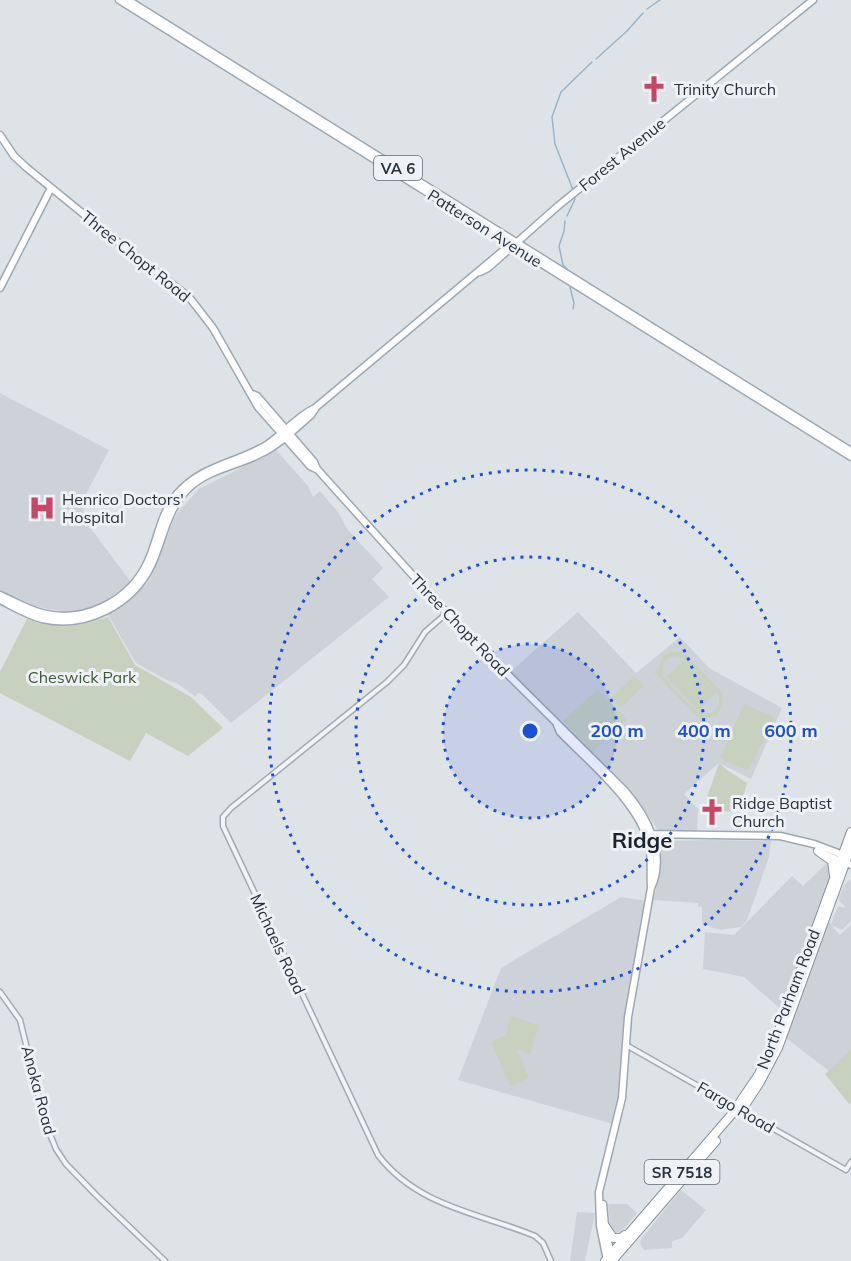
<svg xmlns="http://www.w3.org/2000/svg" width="851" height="1261" font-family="Mulish,sans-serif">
  <rect width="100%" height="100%" fill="#dee3e7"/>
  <path fill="#cdd2d9" d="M0,393L109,450L84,498L83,518L131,582L105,602L82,610L63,612L29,605L0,591Z
    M276,450L308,486L313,497L320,491L338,512L348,530L383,568L372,579L389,597L231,723L202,694L198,693L196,697L178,684L165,679L136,663L108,615L125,605L150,580L175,516L199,489Z
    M578,612L636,673L680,637L709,668L782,708L751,779L719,763L684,794L698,809L697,831H663L657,829L644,809L639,813L508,674Z
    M710,840L771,841L769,857L747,920L741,927L720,930L702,924V907L698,906V903L654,900L661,861L660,843L666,841Z
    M829,861L831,875L784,1012L744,977L703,969L705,932L734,935L792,876L803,886Z
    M851,879V921L842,930L831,925L840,935L851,924V1049L829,1071L786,1038L826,920L831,924L838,906L846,908L838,899L845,884Z
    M621,897L648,901L623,1039L620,1098L613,1124L458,1080L501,968Z
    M681,1190L706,1210L682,1238L672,1241V1248L644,1250L640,1243L641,1239Z
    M608,1204H627L637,1213L621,1232L611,1233Z
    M577,1212L595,1213L585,1261H570Z"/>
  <path fill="#c6d1c0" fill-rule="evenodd" d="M108,617L135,665L191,697L223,728L188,756L146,733L130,761L0,693V672L27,619C53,630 82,626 108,617Z
    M670,652H680L686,655L719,689L723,695V703L717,715L705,718L702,722L654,672L658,670L662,657ZM675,656L684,659L715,691L719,696V704C707,732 675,689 664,677C660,666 664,658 675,656Z
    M684,660L716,693L698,710L666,677Z
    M634,676L644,686L621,708L611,698Z
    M596,691H599L627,720L592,752L563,721Z
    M744,704L775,718L749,769L746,770L720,758Z
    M719,763L727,770L747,783L742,800L733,812L715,810L706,800Z
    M510,1016L539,1025L530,1055L517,1049L529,1078L510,1086L491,1042L506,1035Z
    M851,1049V1102L849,1104L825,1074Z"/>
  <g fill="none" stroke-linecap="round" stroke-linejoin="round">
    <path stroke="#9ab4c7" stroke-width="1.5" d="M647,9L660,0
      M596,59L627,31L643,13
      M573,190L555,144L552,117L561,92L592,62
      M567,216L575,199L574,197
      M565,221L564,231L559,246L563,265L567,269
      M570,287L574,303L573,309"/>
    <defs>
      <path id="minor" d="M447,613L425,632L404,665L387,682L231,808L223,817V826L378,1155C418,1207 480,1213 535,1236L543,1243L551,1261
        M0,992L20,1020L45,1122L56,1149L66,1164L97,1196L165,1261
        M626,1045L846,1170L851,1162"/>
      <path id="major" d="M119,0L851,457
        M128,0L851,451
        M0,135L14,156L27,168L119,243L189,297L213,328L258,407L310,466L316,469
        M480,272L488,268L558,206L813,0
        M0,288L51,188
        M252,394L257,396L314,462L317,469L453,620L625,791C647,816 667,854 651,888L628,1017L622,1098L599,1192L600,1226L607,1260
        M0,595C14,601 27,609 42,613C84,624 130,601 148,561C158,539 160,514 177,494C201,465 238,463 268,444C284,433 297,416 315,408L511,244
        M0,600C14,607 27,615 42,619C86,629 133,605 152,564C164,537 167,508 190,487C210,469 237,466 260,454C279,445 295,429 311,415L315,409
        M557,725L560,732C589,762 640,803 649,845C652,859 650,873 651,887
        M646,834L780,836L814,844L846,856
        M657,850L659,842L668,837
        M826,855L851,865
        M603,1204L605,1226L611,1256"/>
      <path id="highway" d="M818,851L832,861L834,876
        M741,1111L760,1082L778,1048L851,847
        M605,1226L613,1238H621L625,1235
        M605,1261L732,1114L759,1074L779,1030L851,832
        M612,1261L716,1141"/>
    </defs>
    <use href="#minor" stroke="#a4aab1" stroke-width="7"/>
    <use href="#major" stroke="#9ea8b3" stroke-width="9"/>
    <use href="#highway" stroke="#86929d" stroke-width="10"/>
    <use href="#minor" stroke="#f1f3f6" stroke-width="4"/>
    <use href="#major" stroke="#fff" stroke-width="6"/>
    <use href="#highway" stroke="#fff" stroke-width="8"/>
  </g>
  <circle cx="530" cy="731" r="87" fill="#1d4ed8" fill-opacity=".12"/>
  <g fill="none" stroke="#1d4ed8" stroke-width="3" stroke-dasharray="3 6">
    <circle cx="530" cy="731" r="87"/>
    <circle cx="530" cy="731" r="174"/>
    <circle cx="530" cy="731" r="261"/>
  </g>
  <defs>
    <symbol id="church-bare" viewBox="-9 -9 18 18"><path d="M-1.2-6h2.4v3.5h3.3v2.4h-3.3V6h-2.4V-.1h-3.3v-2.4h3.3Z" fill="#c94766" stroke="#eef1f5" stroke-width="2.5" paint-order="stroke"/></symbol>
    <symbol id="hospital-bare" viewBox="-9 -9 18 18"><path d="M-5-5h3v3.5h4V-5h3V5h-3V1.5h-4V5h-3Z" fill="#c94766" stroke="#eef1f5" stroke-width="2.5" paint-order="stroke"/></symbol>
  </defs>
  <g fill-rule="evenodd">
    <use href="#church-bare" x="635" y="70" width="38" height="38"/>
    <use href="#hospital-bare" x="23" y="489" width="38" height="38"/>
    <use href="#church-bare" x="693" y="793" width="38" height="38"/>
  </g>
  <g text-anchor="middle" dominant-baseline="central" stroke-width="6" stroke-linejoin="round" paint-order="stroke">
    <g fill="#eef1f5" stroke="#636b75" stroke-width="1.5">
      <rect x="374" y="156" width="48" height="24" rx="4.5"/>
      <rect x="644.5" y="1160" width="75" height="24" rx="4.5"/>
    </g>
    <g font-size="15" font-weight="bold" fill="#28323e">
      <text x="398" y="168">VA 6</text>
      <text x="682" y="1172">SR 7518</text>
    </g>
    <g font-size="16" fill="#28323e" stroke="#eef1f5" text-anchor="start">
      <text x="674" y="89">Trinity Church</text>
      <text x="62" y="499">Henrico Doctors'<tspan x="62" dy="18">Hospital</tspan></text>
      <text x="732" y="803">Ridge Baptist<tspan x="732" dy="18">Church</tspan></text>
    </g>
    <g font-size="16" fill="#28323e" stroke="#eef1f5">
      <text transform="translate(622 154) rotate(-39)">Forest Avenue</text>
      <text transform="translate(485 228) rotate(32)">Patterson Avenue</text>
      <text transform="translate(136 256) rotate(39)">Three Chopt Road</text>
      <text transform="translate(460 625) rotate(46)">Three Chopt Road</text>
      <text transform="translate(278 944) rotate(65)">Michaels Road</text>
      <text transform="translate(788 999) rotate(-69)">North Parham Road</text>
      <text transform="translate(39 1090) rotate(75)">Anoka Road</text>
      <text transform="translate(736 1107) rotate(30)">Fargo Road</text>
    </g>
    <g font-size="16" fill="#405936" stroke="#eef1f5">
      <text x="82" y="677">Cheswick Park</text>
    </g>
    <g font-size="22" font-weight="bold" fill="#1a232e" stroke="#eef1f5">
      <text x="642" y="840">Ridge</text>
    </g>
  </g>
  <circle cx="530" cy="731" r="9" fill="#1d4ed8" stroke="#eef1f5" stroke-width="3"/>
  <g font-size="18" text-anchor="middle" font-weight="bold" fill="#1d4ed8" stroke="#eef1f5" stroke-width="6" stroke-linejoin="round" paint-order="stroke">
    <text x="617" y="737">200 m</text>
    <text x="704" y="737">400 m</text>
    <text x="791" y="737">600 m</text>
  </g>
</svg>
